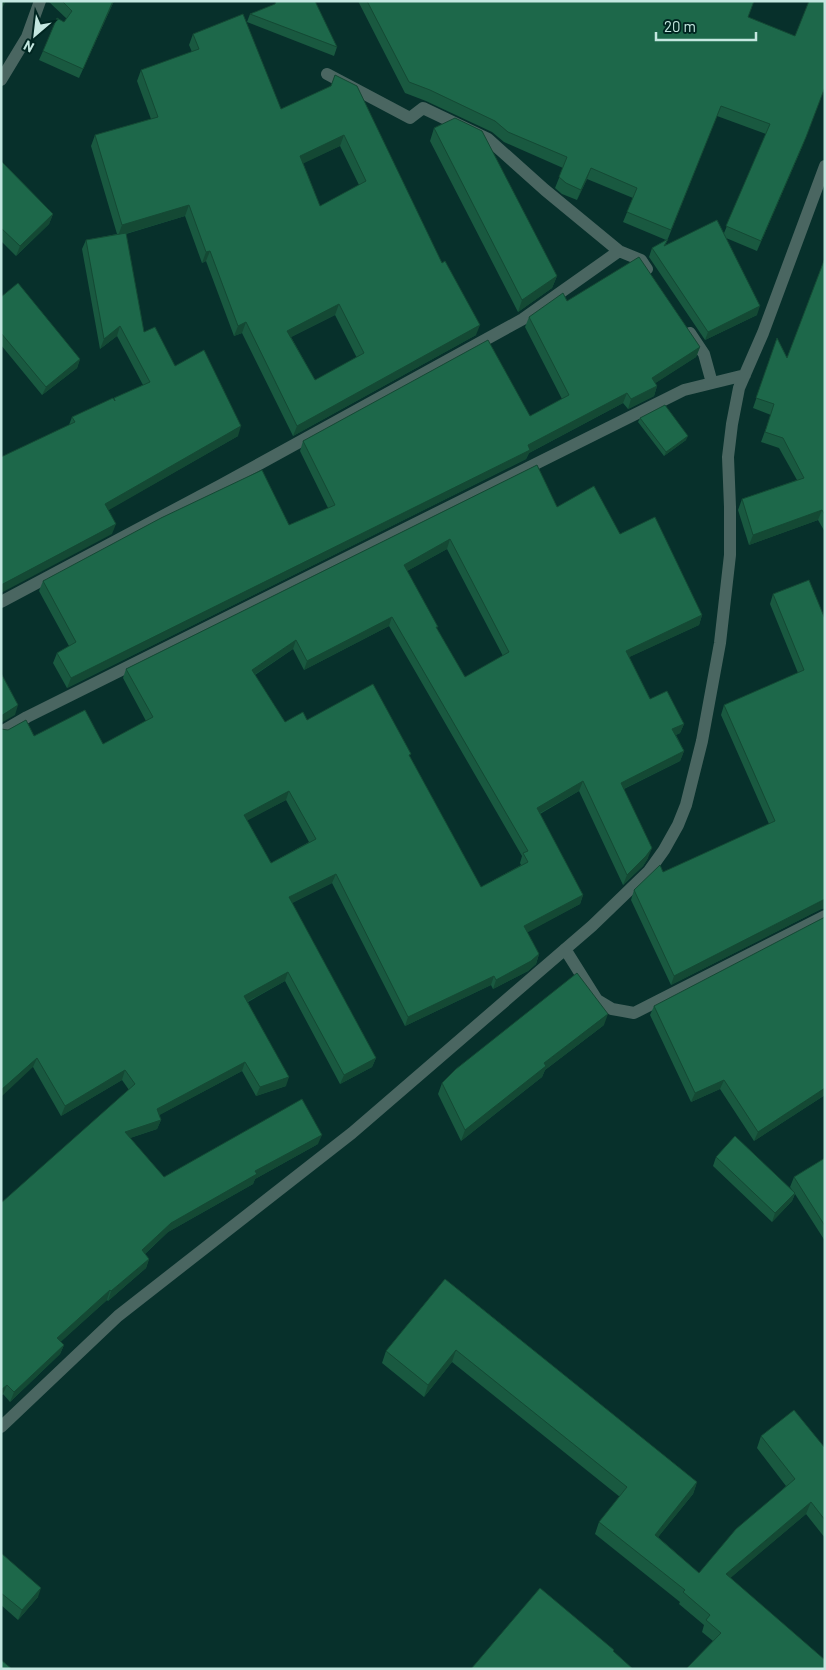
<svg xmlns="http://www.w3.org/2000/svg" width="826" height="1670" font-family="Barlow,sans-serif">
  <rect width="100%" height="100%" fill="#07302b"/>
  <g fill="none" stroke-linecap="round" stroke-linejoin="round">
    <path stroke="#4a6661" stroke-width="12" d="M327,74L410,118L423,108L488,139L545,190L619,251L641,260L647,269
      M1,80L27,37L40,1
      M690,333L704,354L712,383
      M1,602L221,485L523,319L619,251
      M1,732L27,717L684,390L745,375
      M565,949L597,1000L612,1009L634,1013L825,916
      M1,1427L118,1316L352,1133L592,926L649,871L664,850L678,825L686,805L702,741L720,643L730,555V507L728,457L732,424L739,388L763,333L825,166"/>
  </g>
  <path fill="#195940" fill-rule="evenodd" d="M48,1H114L79,78L39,60L43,51L67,19Z
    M358,1H754L748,17L825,87L802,147L757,251L726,238L757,315L705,340L649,257L652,248L666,240L623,222L633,198L587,179L577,200L562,194L555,188L563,168L504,142L492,132L426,101L405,93ZM717,116L766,134L724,233L665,246Z
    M275,4L337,47L334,56L247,22L250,14Z
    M193,34L281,109L331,86L476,335L293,436L242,333L234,336L206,261L202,263L185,216L126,234L144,332L175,366L238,436L108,510L112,534L69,425L72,417L114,399V398L143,385L117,336L100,349L82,249L86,240L117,234L91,146L95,135L151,119L137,81L141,70L192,52L189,45ZM340,146L359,185L320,206L303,163ZM335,315L357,358L315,380L291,337Z
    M434,128L557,276L552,288L518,312L430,141Z
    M1,161L53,214L49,224L16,256L1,241Z
    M825,258V532L818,520L749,545L738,510L742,499L797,480L779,448L761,442L771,415L753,408L777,338L787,358Z
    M1,297L80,359L77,368L42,395L1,345Z
    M567,301L700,347L696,357L655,383L657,386L654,396L628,409L623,403L529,453L526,459L67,688L53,663L57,653L69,646L39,591L43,581L289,525L328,508L300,451L303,441L530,416L562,399L525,327L529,317Z
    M640,418L686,440L664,456L638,422Z
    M537,465L557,507L620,534L702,615L699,625L629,657L650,699L684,724L680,733L676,735L684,751L680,761L624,789L648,858L643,866L623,885L579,791L540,814L583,895L580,904L527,932L539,954L536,964L528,971L493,989L491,985L405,1026L332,883L292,903L376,1058L372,1067L340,1084L285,981L248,1002L286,1086L256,1096L242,1071L159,1115L161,1120L157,1129L130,1138L164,1177L318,1144L255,1179L253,1184L168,1232L145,1254L149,1259L146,1268L108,1301L107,1300L60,1342L64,1345L60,1354L10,1402L3,1394L1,1396L129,1090L122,1080L61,1116L33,1067L34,736L103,744L146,721L123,678L126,669ZM447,549L503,656L465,677L437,629L407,571ZM389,626L522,856L520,863L521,865L481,887L410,757L307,720L285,722L255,675L293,649L304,670ZM286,800L309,842L271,863L247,820Z
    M773,594L825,619V908L821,909L671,985L631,900L634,890L663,872L769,824L721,715L724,705L798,673L770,604Z
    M654,1006L825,1095L754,1141L720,1089L691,1102L650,1015Z
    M604,1025L545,1070L542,1077L461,1141L438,1094L442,1083Z
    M716,1157L793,1191L790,1187L794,1177L825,1158V1241L795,1194L792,1201L772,1222L713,1166Z
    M445,1279L697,1482L693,1494L658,1537L699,1573L786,1486L757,1448L761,1436L825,1448V1538L806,1514L730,1578L825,1660L713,1641L702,1632L704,1625L679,1604L680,1602L595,1534L599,1522L620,1497L452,1362L424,1397L382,1363L386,1351Z
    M1,1553L38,1597L18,1620L1,1605Z"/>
  <path fill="#144934" d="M4,1H6L1,10V6Z
    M113,1H114L79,78L83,69Z
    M825,87L802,147L757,251L761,241Z
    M344,135L340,146L296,167L300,156Z
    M591,168L587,179L577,200L581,190Z
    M189,205L185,216L118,236L122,225Z
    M53,214L49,224L16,256L20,246Z
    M210,251L206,261L202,263L206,252Z
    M557,276L552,288L518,312L522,300Z
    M339,304L335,315L283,341L287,331Z
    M760,306L757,315L705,340L708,332Z
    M246,322L242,333L234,336L238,326Z
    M480,325L476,335L293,436L297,426Z
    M120,326L117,336L100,349L104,339Z
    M700,347L696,357L648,388L652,378Z
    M80,359L77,368L42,395L46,387Z
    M657,386L654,396L628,409L631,399Z
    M627,393L623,403L529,453L526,459L67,688L71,678L528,445Z
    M241,426L238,436L102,514L105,504Z
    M688,436L686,440L664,456L666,452Z
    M822,510L818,520L749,545L753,535Z
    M116,524L112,534L1,593V585Z
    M450,539L447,549L400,575L404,565Z
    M702,615L699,625L623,660L626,651Z
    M392,617L389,626L304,670L307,661Z
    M296,640L293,649L248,679L252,670Z
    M18,705L15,715L1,723V716Z
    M684,724L680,733L669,738L672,729Z
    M684,751L680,761L617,792L621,783Z
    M583,781L579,791L533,817L537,808Z
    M289,791L286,800L241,824L244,815Z
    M652,848L648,858L643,866L623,885L627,875Z
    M336,874L332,883L286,906L289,897Z
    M583,895L580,904L521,936L524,926Z
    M825,899V908L821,909L671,985L674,976Z
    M539,954L536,964L528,971L493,989L496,980Z
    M288,972L285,981L241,1005L244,996Z
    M494,976L491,985L405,1026L408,1017Z
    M608,1014L604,1025L545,1070L542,1077L461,1141L465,1130L544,1063Z
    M37,1058L33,1067L1,1097V1090Z
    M376,1058L372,1067L340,1084L344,1075Z
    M245,1062L242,1071L154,1118L157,1109Z
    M125,1070L122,1080L61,1116L65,1106Z
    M289,1077L286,1086L256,1096L260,1087Z
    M724,1080L720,1089L691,1102L695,1093Z
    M825,1088V1095L754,1141L758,1132Z
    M161,1120L157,1129L121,1141L125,1132Z
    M322,1135L318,1144L255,1179L253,1184L168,1232L138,1260L142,1250L171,1223L255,1171Z
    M795,1193L792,1201L772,1222L775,1213Z
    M149,1259L146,1268L108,1301L111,1291Z
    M110,1290L107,1300L54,1348L57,1338Z
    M64,1345L60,1354L10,1402L14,1392Z
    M456,1350L452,1362L424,1397L428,1385Z
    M7,1385L3,1394L1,1396V1390Z
    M697,1482L693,1494L650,1547L655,1535Z
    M811,1502L806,1514L721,1586L726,1574Z
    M41,1588L38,1597L18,1620L22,1610Z"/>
  <path fill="#1d684a" stroke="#144934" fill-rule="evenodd" d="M1,1H4L1,6Z
    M62,1H113L83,69L43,51L57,18L64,22L72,11Z
    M276,1H315L337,47L250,14L275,4Z
    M367,1H754L748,17L795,36L809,1H825V87L806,137L761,241L726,226L770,124L721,106L671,230L627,212L637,188L591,168L581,190L566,183L559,177L567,157L508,132L495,121L430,90L409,82Z
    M243,14L281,109L331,86L335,75L357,86L442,263L445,261L480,325L297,426L246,322L238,326L210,251L206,252L189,205L122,225L95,135L158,117L141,70L199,49L193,34ZM344,135L366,181L320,206L300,156ZM339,304L364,353L315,380L287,331Z
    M455,118L482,131L557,276L522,300L434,128Z
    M1,161L53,214L20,246L1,228Z
    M717,220L760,306L708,332L652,248L668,239L664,246Z
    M126,233L144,332L155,327L175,366L204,350L241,426L105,504L116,524L1,585V457L75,422L72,417L113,398L115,401L114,398L150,382L120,326L104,339L86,240Z
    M639,257L700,347L652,378L657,386L631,399L627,393L528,445L530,450L71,678L57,653L76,642L43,581L161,518L262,470L289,525L335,505L303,441L488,340L530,416L569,395L529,317L563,293L567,301Z
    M825,258V515L822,510L753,535L742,499L804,478L783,438L765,432L774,404L756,398L777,338L787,358Z
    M18,283L80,359L46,387L1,333V297Z
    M665,405L688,436L666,452L640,418Z
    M537,465L557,507L594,486L620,534L655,517L702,615L626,651L650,699L667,691L684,724L672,729L684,751L621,783L652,848L646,856L627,875L583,781L537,808L583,895L524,926L539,954L531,961L496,980L494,976L408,1017L336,874L289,897L376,1058L344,1075L288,972L244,996L289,1077L260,1087L245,1062L157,1109L161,1120L125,1132L164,1177L302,1099L322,1135L255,1171L257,1174L171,1223L142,1250L149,1259L111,1291L110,1290L57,1338L64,1345L14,1392L7,1385L1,1390V1203L135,1084L125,1070L65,1106L37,1058L1,1090V729L8,730L26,720L34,736L85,710L103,744L153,717L126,669ZM450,539L509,652L465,677L436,627H438L404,565ZM392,617L528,851L523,853L528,862L481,887L409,755L411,754L373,684L307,720L303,712L285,722L252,670L296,640L307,661ZM289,791L316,839L271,863L244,815Z
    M809,580L825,619V899L674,976L634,890L660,865L663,872L775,821L724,705L804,670L773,594Z
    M1,673L18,705L1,716Z
    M825,917V1088L758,1132L724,1080L695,1093L654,1006Z
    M577,973L608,1014L544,1063L546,1066L465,1130L442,1083L456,1069Z
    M735,1136L795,1193L775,1213L716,1157Z
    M825,1158V1226L794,1177Z
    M445,1279L697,1482L655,1535L699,1573L736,1529L795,1479L761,1436L794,1410L825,1448V1520L811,1502L726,1574L825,1660V1669H686L721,1633L706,1620L710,1615L683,1592L685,1590L599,1522L627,1487L456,1350L428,1385L386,1351Z
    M1,1553L41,1588L22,1610L1,1593Z
    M540,1588L614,1650L613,1651L633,1669H471Z
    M1,1660L12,1669H1Z"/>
  <rect width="826" height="1670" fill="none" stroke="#c4e7e0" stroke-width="5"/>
  <g transform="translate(35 35) rotate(208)" stroke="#002621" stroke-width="4" paint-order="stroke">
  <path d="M0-4L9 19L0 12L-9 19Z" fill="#c4e7e0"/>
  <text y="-8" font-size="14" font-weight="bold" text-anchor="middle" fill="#c4e7e0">N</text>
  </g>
  <path d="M656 32v8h100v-8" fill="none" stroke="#c4e7e0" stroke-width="2.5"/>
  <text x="664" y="32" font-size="15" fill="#c4e7e0" stroke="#002621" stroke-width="4" paint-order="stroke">20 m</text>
</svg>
